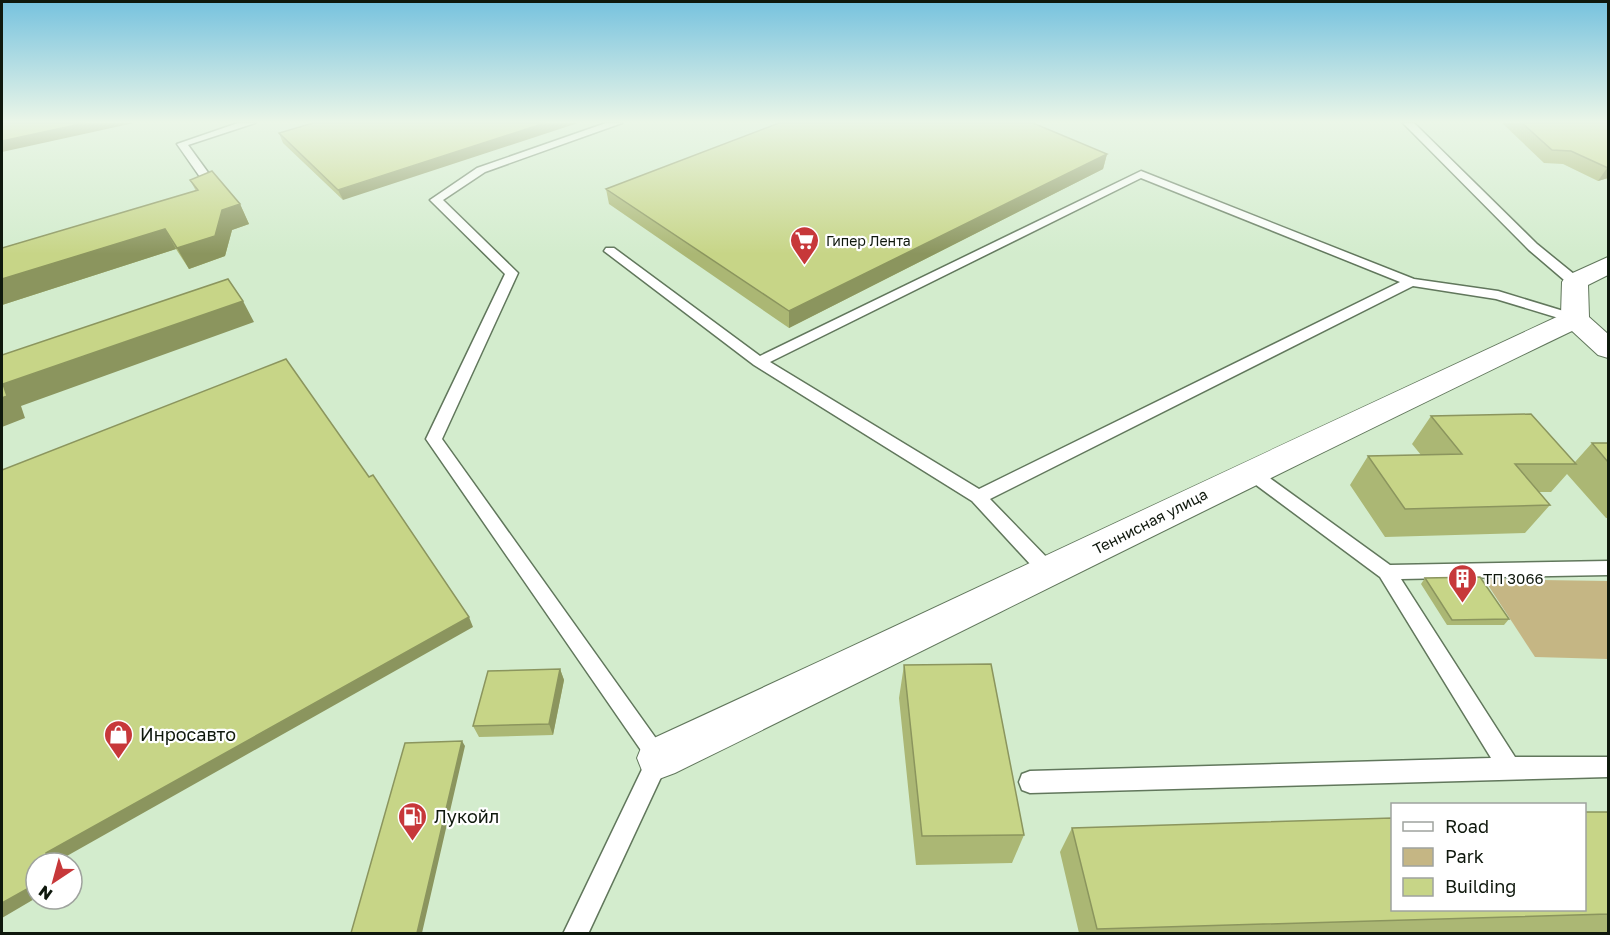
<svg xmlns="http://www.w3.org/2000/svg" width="1610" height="935" font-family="'Golos Text',sans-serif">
  <rect width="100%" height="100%" fill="#d3eccd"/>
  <path fill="#c5b684" d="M1484,579L1608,581V659L1535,657Z"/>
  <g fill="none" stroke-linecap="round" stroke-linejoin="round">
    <defs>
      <path id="lane" d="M238,123H255L188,145L220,189L214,192H205L203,190L207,187L177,144Z
        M606,123H622L485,172L443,200L518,273L442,439L670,758L588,934H563L647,759L426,439L505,274L430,200L477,168Z
        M1403,123H1414L1537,244L1580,279L1582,282L1580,285H1570L1529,250Z
        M1141,171L1414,279L1498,291L1580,316L1582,319L1575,323L1496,299L1413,286L990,499L1056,567L1058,572L1056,577L1049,579L1042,577L972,501L754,365L604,251L606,248H614L760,356ZM1141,178L1400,282L979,489L770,362Z
        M1250,466L1256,468L1390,565L1608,561V575L1401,579L1515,757H1608V777L1030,793L1022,790L1019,782L1022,774L1030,771L1491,758L1380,577L1244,476L1242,472L1244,468Z"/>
      <path id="street" d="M1608,257V275L1588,285L1589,317L1608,334V358L1598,355L1572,331C1271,476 974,626 675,773L659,779L643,773L637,758L643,743C950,602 1255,456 1561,315L1562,282L1566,276Z"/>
    </defs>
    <use href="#lane" stroke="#61775c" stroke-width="3"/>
    <use href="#street" stroke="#61775c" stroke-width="2"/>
    <use href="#lane" fill="#fff" fill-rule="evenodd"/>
    <use href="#street" fill="#fff" fill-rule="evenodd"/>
  </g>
  <path fill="#abb774" d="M313,123L343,200L283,143L279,133Z
    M1502,123H1608V178L1598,181L1563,164L1544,163Z
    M1107,154L1103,169L789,328L609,204L606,189Z
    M190,180L240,204L249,224L232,230L225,256L189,269L176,249L2,305V248L196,191Z
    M1431,416L1575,462L1592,443H1608V518H1606L1567,474L1551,492H1538L1550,505L1525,533L1385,537L1350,485L1368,456L1421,455L1412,444Z
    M1425,578L1509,619L1504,625H1447L1421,584Z
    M904,665L1024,835L1012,863L916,865L899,698Z
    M560,669L564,680L553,735L479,737L473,726Z
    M1608,812V933H1079L1060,852L1072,828Z"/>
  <path fill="#8b955e" d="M85,123H134L2,152V141Z
    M545,123H578L343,200L338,190Z
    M1107,154L1103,169L789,328V311Z
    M1607,168H1608V178L1598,181Z
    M240,204L249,224L232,230L225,256L189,269L177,248L222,210Z
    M165,229L176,249L2,305V279Z
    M243,301L254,322L21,406L25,418L2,427V398L3,384Z
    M469,617L473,627L58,861V863H48L46,853Z
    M560,669L564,680L553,735L549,724Z
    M462,741L465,746L422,933H417Z
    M36,884V898L2,918V903Z"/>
  <path fill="#c7d587" stroke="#8b955e" stroke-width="1.5" d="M2,123H85L2,141Z
    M313,123H545L338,190L279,133Z
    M779,123H1033L1107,154L789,311L606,189Z
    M1522,123H1608V168L1571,151L1552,150Z
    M212,171L240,204L222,210L215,236L177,248L165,229L2,279V248L198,190L190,180Z
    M228,279L243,301L3,384L7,396L2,398V355Z
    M286,359L369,477L373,475L469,617L46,853L48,863H36V884L2,903V470Z
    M1531,414L1576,464H1515L1550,505L1405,509L1368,456L1462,454L1431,416Z
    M1592,443H1608V462Z
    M1480,577L1509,619L1452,620L1425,578Z
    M991,664L1024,835L922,836L904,665Z
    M560,669L549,724L473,726L488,671Z
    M462,741L417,933H351L405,743Z
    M1584,812H1608V914L1097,929L1072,828L1392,818V909H1584Z"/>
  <linearGradient id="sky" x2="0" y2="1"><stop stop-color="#76c2de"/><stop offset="0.48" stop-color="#ebf6e8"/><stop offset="1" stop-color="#ebf6e8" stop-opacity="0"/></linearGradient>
  <rect width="1610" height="254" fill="url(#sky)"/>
  <defs>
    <symbol id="supermarket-pin" viewBox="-11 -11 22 30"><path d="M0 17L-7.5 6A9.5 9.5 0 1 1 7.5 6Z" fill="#c7383a" stroke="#fff"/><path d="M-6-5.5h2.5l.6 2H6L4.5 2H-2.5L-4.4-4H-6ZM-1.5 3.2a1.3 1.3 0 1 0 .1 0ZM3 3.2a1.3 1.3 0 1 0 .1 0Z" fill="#fff"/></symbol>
    <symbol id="building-pin" viewBox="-11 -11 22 30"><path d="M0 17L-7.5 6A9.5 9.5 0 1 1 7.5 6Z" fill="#c7383a" stroke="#fff"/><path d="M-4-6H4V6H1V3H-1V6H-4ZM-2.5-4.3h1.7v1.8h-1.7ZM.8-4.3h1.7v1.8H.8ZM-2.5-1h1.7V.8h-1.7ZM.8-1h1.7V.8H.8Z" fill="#fff"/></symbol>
    <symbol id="shop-pin" viewBox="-11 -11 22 30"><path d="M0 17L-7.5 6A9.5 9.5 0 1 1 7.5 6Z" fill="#c7383a" stroke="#fff"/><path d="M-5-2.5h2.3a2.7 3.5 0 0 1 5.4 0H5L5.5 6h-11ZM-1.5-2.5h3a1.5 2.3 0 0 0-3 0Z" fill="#fff"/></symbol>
    <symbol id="fuel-pin" viewBox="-11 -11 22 30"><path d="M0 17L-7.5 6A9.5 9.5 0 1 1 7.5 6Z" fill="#c7383a" stroke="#fff"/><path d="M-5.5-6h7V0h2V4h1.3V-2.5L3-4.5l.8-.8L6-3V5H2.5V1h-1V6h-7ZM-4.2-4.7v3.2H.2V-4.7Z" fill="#fff"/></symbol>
  </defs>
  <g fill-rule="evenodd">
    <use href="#supermarket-pin" x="788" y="224" width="33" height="45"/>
    <use href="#building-pin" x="1446" y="562" width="33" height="45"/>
    <use href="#shop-pin" x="102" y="718" width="33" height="45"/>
    <use href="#fuel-pin" x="396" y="800" width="33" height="45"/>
  </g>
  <g text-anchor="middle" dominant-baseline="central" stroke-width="4.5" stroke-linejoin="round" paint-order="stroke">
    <g font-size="14" fill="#0f180d" stroke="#fff" text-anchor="start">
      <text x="826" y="240">Гипер Лента</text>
    </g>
    <g font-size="15" fill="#0f180d" stroke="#fff">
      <text transform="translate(1150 521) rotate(-27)">Теннисная улица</text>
    </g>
    <g font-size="15" fill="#0f180d" stroke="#fff" text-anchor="start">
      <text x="1483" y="578">ТП 3066</text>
    </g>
    <g font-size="18" fill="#0f180d" stroke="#fff" text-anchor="start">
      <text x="140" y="734">Инросавто</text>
      <text x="434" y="816">Лукойл</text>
    </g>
  </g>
  <rect width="1610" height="935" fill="none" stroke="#0f180d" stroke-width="6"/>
  <rect x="1391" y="803" width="195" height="108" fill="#ffffff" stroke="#9fa39e" stroke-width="1.5"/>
  <rect x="1403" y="822" width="30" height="9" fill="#ffffff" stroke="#9fa39e" stroke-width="1.5"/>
  <text x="1445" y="833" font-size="18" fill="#0f180d">Road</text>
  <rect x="1403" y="848" width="30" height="18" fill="#c5b684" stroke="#9fa39e" stroke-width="1.5"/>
  <text x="1445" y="863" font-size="18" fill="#0f180d">Park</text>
  <rect x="1403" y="878" width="30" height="18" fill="#c7d587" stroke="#9fa39e" stroke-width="1.5"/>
  <text x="1445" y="893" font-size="18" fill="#0f180d">Building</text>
  <g transform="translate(54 881) rotate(216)"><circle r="28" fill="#ffffff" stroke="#9fa39e" stroke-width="1.5"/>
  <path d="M0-4.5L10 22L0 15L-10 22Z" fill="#c7383a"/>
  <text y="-9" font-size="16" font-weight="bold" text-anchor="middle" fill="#0f180d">N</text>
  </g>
</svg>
